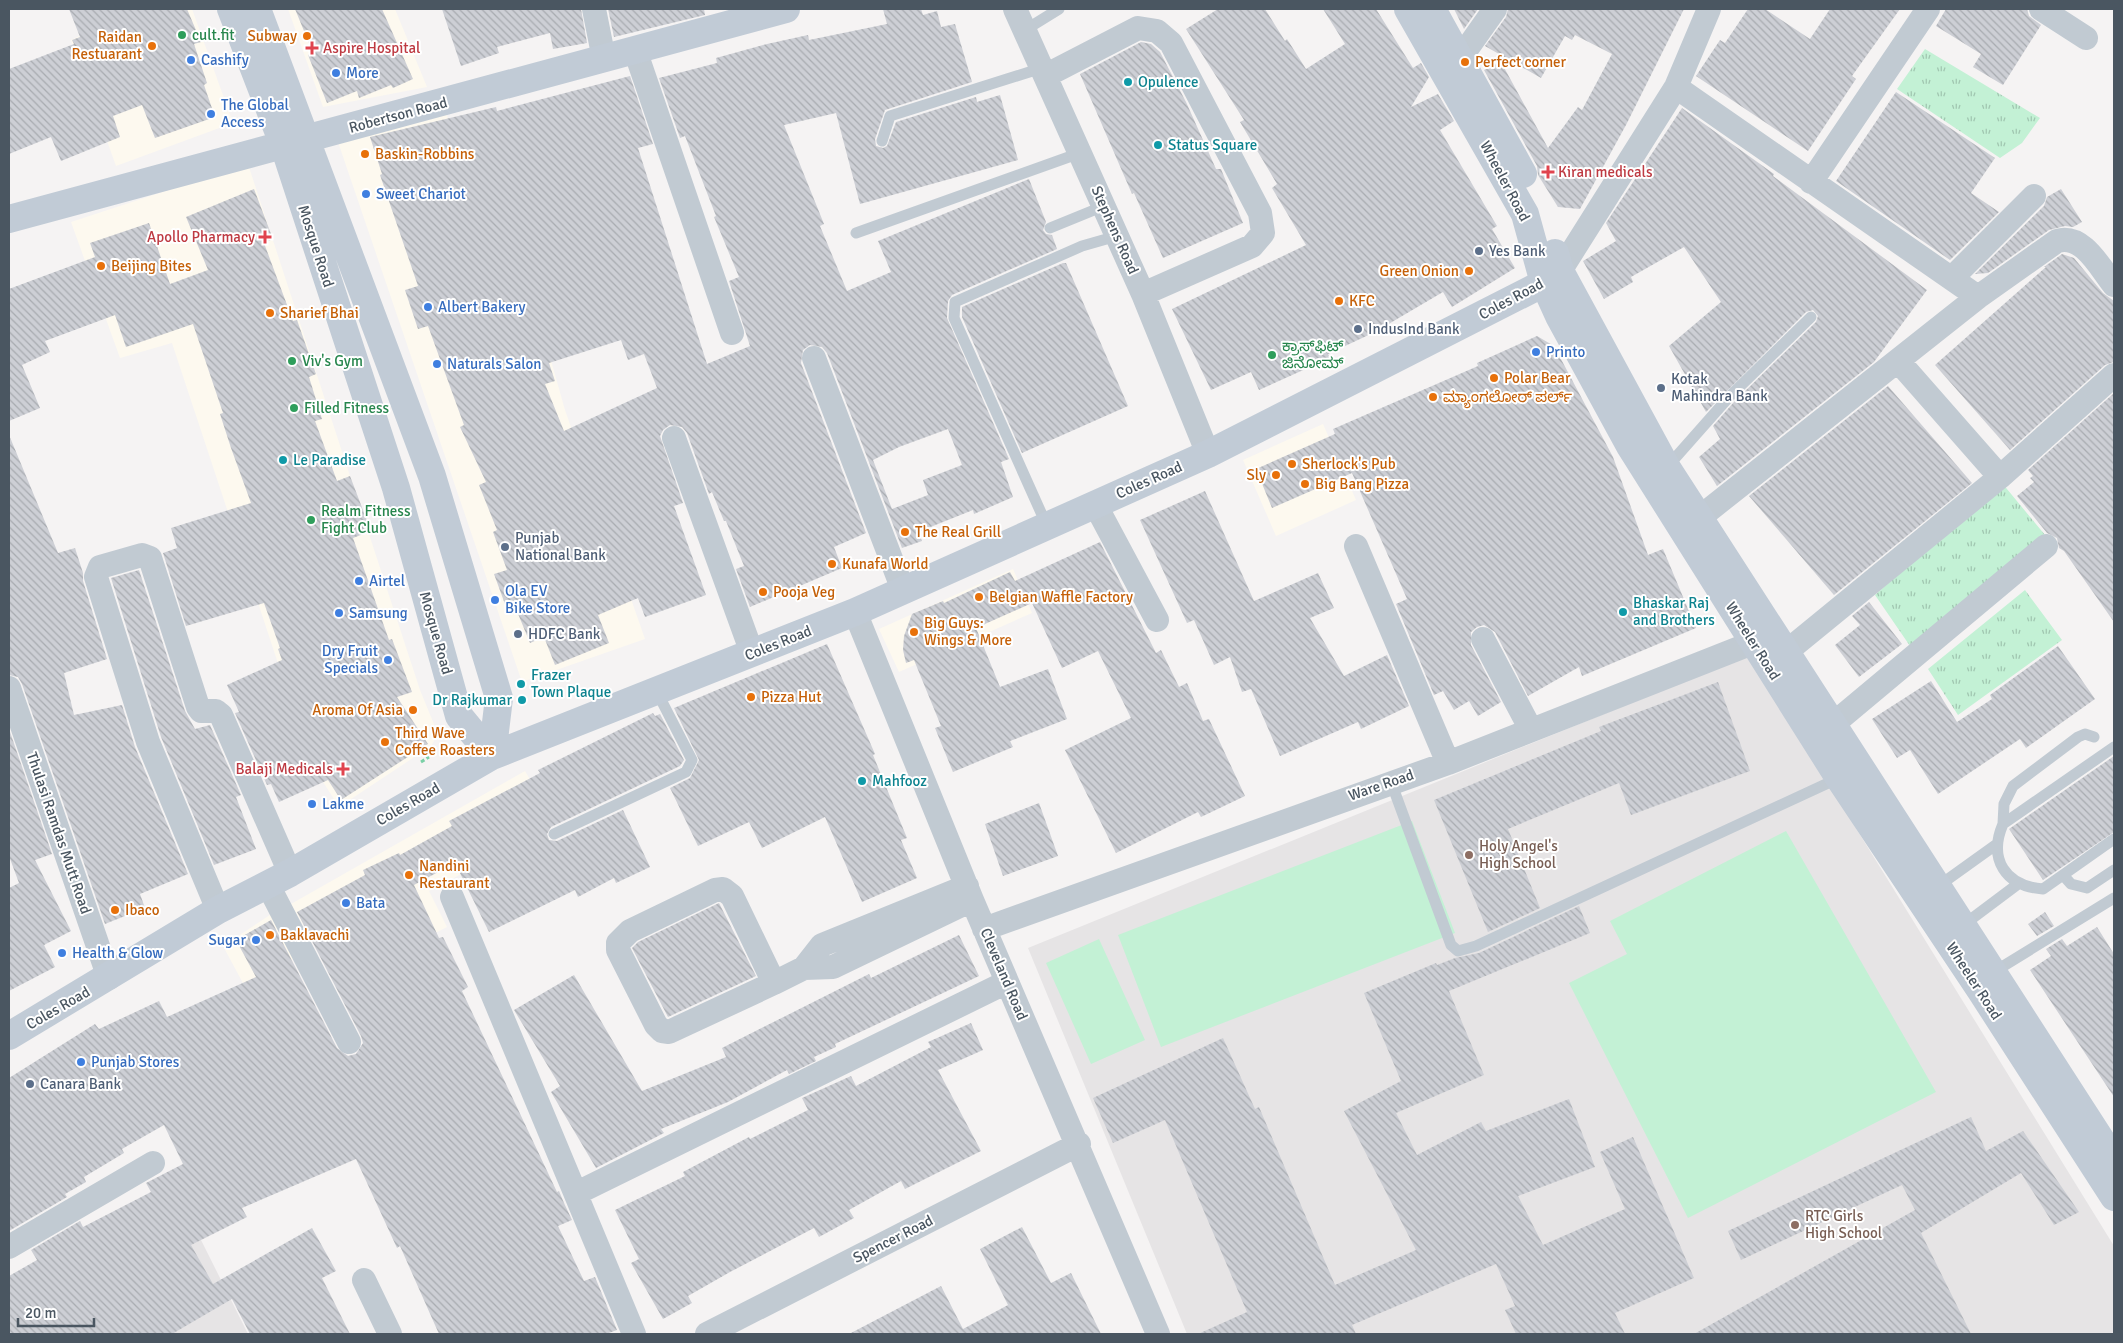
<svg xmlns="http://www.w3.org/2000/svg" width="2123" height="1343" font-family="Signika,'Noto Sans Kannada',sans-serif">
  <defs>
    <pattern id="grass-tufts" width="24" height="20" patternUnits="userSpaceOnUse" patternTransform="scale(1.25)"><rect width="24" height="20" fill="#c3f1d5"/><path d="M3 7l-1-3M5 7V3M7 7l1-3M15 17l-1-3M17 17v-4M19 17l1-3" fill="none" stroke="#a0c6b0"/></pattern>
    <pattern id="building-back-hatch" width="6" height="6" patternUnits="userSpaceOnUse" patternTransform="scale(1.25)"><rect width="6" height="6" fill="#cdcfd5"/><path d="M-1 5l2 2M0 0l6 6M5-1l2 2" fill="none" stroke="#a8abb0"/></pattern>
  </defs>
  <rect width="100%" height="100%" fill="#f5f3f3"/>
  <path fill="#fdf9ef" d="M137,9H192L233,123L116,166L71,40Z
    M288,9H395L427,87L323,107Z
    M445,108L464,177L497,169L565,410L645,639L522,682L338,142Z
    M248,164L420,690L438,734L431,746L339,807L311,763L172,343L120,358L71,222Z
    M1323,424L1356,500L1276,536L1243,460Z
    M1013,569L1032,613L899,672L879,629Z
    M525,771L556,824L429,891L447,927L337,983L291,904Z
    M276,911L301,955L244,985L223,946Z"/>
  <path fill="#e6e4e5" d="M1749,655L2114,1246V1334H1187L1028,948Z
    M200,1238L248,1334H80L68,1312Z"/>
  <path fill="url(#grass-tufts)" d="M1925,49L2040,118L2022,143L2000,158L1897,89Z
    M2002,483L2045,535L1910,646L1875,595Z
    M2025,590L2062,640L1958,715L1928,669Z"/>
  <path fill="#c3f1d5" d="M1412,821L1455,933L1161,1047L1118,935Z
    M1786,831L1936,1092L1688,1218L1569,983L1627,954L1610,921Z
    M1099,939L1145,1040L1091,1064L1046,963Z"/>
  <path fill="url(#building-back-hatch)" fill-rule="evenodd" d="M69,9H187L201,42L194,44L207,83L204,85L215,117L155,138L142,105L113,116L120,137L61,161L51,137L9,154V69L74,44L72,40L80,37Z
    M295,9H382L413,79L393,88L391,85L359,98L357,91L327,103L308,55L313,53Z
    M442,9H581L587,43L553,49L550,33L497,47L499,53L461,66Z
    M608,9H704L705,15L614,37Z
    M883,9H921L923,15L937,11L941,27L955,24L972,82L885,110L875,139L876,146L883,148L887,146L896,122L976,97L977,102L1000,95L1018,160L860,204L836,113L784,125L824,224L820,226L847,291L891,272L878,241L1029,179L1046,222L1043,230L1046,234L1052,235L1057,249L952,295L948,301L947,318L1009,459L1001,462L1013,497L974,514L973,510L918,532L922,541L902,548L827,353L822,347L810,345L803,350L801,363L866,533L834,547L842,568L750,607L736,569L744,566L726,521H724L712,492L709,494L687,433L682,427L670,425L663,430L660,436L683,503L674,506L706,595L645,617L638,598L598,615L609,643L555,665L544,637L530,643L514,604L506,607L494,574L507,570L493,532L497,530L479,485L486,482L460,427L464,425L428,326L418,329L405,290L418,286L380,175L382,174L370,137L496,107L497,111L630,76L653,144L638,148L707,364L750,346L729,281L739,277L714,217L716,216L685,136L680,138L659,78L717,63L716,58L767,44L808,35L809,40L887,24ZM621,340L628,360L644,354L657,388L564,431L545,384L555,381L549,363ZM948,429L962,465L923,480L928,495L892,509L873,460L899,447Z
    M1218,9H1265L1285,41L1287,39L1306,69L1345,44L1323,9H1376L1413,68L1421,63L1429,77L1411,107L1438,94L1454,121L1440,130L1497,226L1492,229L1515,268L1452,307L1443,292L1375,332L1328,354L1330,358L1259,390L1251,372L1211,390L1172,309L1306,245L1272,188L1277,184L1240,122L1244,120L1186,29Z
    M1454,9H1478L1464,29Z
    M1508,9H1684L1626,125L1580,209L1558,207L1538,175L1537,166L1484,70L1501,62L1548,148L1578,107L1582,110L1612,54L1575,35L1572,40L1565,36L1541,78L1485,46L1506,17Z
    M1748,9H1765L1810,39L1830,9H1900L1852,76L1856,79L1808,151L1696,76L1720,40L1725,43Z
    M1946,9H2027L2029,16L2041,25L2003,85L1973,67L1981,54L1936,26Z
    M1141,42L1151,44L1160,52L1186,102L1216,169H1221L1243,223L1163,258L1134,193L1132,194L1080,74Z
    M1896,92L1995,158L1971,193L1999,212L1950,260L1836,181Z
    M1682,108L1774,174L1773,176L1927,290L1874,362L1717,486L1699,457L1720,439L1713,426L1734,402L1816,322L1818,316L1813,310L1806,312L1706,412L1669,346L1721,302L1684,247L1631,277L1633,282L1604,299L1583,261L1616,241L1606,223Z
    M254,189L273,239L264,243L293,321L297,320L316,374L309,377L322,419L315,421L337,481L350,476L371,531L353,538L389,640L392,639L412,692L397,697L428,744L341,800L328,780L279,802L271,784L267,785L235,713L239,712L227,685L282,660L278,649L280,648L264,603L186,626L163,553L177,548L171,528L251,503L231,448L220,414L223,413L193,324L126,347L115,315L45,341L50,352L22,365L40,408L9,421V289L95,257L90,243L149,223L170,284L208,270L186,217Z
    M2061,189L2082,222L2073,227L2065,226L2049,230L1988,273L1975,274L2044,206L2047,197Z
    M2062,254L2074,258L2103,293L2114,301V362L2105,365L2010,450L1935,365L2046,267H2044Z
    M1063,263H1066L1128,406L1022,453L962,317V307Z
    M1537,336L1554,346L1613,457L1648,555L1663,549L1696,628L1582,676L1579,667L1528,696L1495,632L1484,625L1477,627L1471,632V645L1501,702L1478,716L1469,701L1454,710L1443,691L1434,695L1396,604L1407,599L1352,473L1272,508L1256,469L1335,434L1333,429L1478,366L1477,363Z
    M1888,386L1972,483L1834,595L1749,496Z
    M2114,393V622L2064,551L2059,548L2057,538L2047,533L2017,496L2034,482L2030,478L2033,476L2028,470Z
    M9,435L58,553L75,548L83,573V581L107,659L64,673L74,715L122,705L135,747L188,874L140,894L145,908L105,924L22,684L18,677L9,675Z
    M1205,491L1254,601L1318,573L1334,608L1310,618L1344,676L1387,655L1409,706L1361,729L1358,722L1280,756L1251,689L1242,692L1230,657L1214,665L1194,620L1187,623L1140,520Z
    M1100,542L1156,653L1161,650L1179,687L1187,683L1203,721L1209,719L1245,796L1201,817L1198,812L1116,853L1065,750L1131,718L1098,651L1062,668L1032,603L976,628L1000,687L1048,669L1067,719L1010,741L1013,747L953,772L935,728L941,726L914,660L906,663L903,650L904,636L912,614L943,601L944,603L1010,572L1015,581Z
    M139,570L185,711L195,729L210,725L241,795L236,797L256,849L214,865L161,737L111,578Z
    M1869,602L1902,644L1859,677L1835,645L1860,625L1852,616Z
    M827,644L875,754L873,755L907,838L901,840L917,878L862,902L825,817L762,848L749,822L698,846L670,788L690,778L699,760L674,708Z
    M2058,646L2095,699L2026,748L2020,739L1938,794L1910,750L1897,758L1872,719L1931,681L1957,722L1992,699L1990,695Z
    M1718,682L1750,771L1631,815L1619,783L1508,829L1540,908L1488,932L1434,800L1601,731L1599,727Z
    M653,713L655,716L660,714L684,760L680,766L551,827L547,834L549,840L557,841L623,810L650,867L616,883L614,878L578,897L575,890L489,932L455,863L414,885L439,938L443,937L468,987L462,991L557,1192L559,1191L564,1203L572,1220L558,1226L584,1281L595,1277L617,1330L606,1334H439L400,1246L397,1248L356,1159L242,1208L247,1217L191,1245L213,1284L312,1228L336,1271L322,1278L350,1334H250L232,1299L172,1334H9V1276L37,1260L31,1250L80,1221L83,1227L151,1192L146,1183L183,1164L164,1125L122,1149L124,1153L84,1177L86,1182L65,1194L67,1197L9,1231V1078L95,1024L99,1029L159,1001L167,1017L256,977L236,940L271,920L337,1048L348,1056L356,1054L363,1043L361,1036L297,912L365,875L363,870L399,853L400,855L452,826L449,821L540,773L538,770Z
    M9,729L52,854L35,860L71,931L44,945L55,967L9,991V888L19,883L9,856Z
    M2114,756V832L2043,880L2009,829Z
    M1039,803L1058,856L1003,876L985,824Z
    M719,903L756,976L668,1017L632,948L638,942Z
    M1579,906L1590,933L1449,991L1484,1075L1396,1113L1417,1155L1481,1122L1486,1131L1569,1099L1595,1167L1518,1196L1543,1245L1625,1209L1600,1152L1633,1137L1694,1278L1615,1313L1625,1334H1516L1505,1310L1515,1306L1496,1264L1352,1325L1356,1334H1198L1247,1312L1165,1120L1113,1143L1093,1098L1223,1038L1255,1109L1259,1107L1335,1285L1416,1250L1344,1111L1401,1081L1364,993L1436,963L1437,965L1455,958L1479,953Z
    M2045,912L2054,926L2037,936L2028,924Z
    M2097,927L2114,954V1097L2030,970L2051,956L2046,949L2062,939L2067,946Z
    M959,935L979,976L835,1044L836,1047L814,1057L816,1061L789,1074L787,1070L728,1102L661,1129L664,1133L596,1168L551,1092L560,1086L514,1010L574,975L642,1091L726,1057L722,1048L869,974L871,978Z
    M971,1023L983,1050L938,1070L981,1151L905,1189L901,1181L849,1210L854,1218L819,1237L814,1228L730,1272L688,1296L692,1303L663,1319L631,1263L639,1259L615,1210L685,1176L683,1172L749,1137L750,1139L808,1110L802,1098L851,1076L856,1086L931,1047L928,1042Z
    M1971,1117L1986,1151L2023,1131L2079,1212L2054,1225L2021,1173L1921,1233L1971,1334H1694L1915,1210L1902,1185L1741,1260L1728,1231Z
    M1022,1227L1051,1283L1071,1273L1101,1334H849L941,1286L963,1329L1008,1305L980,1249Z"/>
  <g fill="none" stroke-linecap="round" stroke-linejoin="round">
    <path stroke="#7ad0a6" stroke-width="3" stroke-dasharray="4 2.5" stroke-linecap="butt" d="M421,762L429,757"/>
    <path stroke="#c1cad2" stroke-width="11" d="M1025,30L1059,9
      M882,141L890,116L1042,68
      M1050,228L1104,206
      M856,233L1080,153
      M1668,466L1729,397L1811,317
      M1047,526L954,318L955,302L1082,246L1117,236
      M2114,747L2003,824C1988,859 2005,886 2043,889L2114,839
      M1391,782L1451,945L1458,951L1476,946L1839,778
      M2003,824L2004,804L2013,786L2078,737L2085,734L2094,737
      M554,834L686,772L692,760L657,692
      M2063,875L2071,884L2087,888L2114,870
      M1937,887L1997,844
      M1962,926L2018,884
      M1992,973L2114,898"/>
    <path stroke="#c1cad2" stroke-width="24" d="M594,9L604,59
      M1015,9L1143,294L1208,454
      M2041,9L2086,38
      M635,50L732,333
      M1447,70L1459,60L1495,9
      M1047,75L1138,28L1157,31L1171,43L1260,213L1263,233L1252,246L1143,294
      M1676,87L1978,297
      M1811,182L1928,9
      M1560,271L1676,87L1709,9
      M1952,278L2034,196
      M814,358L903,590
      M1899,362L2000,477
      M674,438L752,653
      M1095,504L1157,620
      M1699,518L1978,297L2057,241C2083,233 2100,268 2114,285
      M1356,546L1448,763
      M855,612L972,900L1158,1334
      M1483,639L1531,730
      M1786,652L2000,477L2114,375
      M9,688L109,978
      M1832,725L2046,546
      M268,885L349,1042
      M452,897L634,1334
      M218,910L148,742L96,577L100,567L142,555L150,558L198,707L201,711H216L221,715L290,873
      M984,929L1448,763L1770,636
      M804,968L833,967L972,900
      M774,983L669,1032L662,1031L656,1025L618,950V943L630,931L715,890L723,889L732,896L774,983L804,968L822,945L967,886
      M577,1193L1007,982
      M9,1247L153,1163
      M364,1280L390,1334
      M707,1334L1079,1144"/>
    <path stroke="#c1cbd6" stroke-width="28" d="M231,9L284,146L396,488L459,716L492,756
      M257,9L432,476L499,698L492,756
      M1408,9L1525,214L1544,283L1559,316L1630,446L1839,778L1981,991L2114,1197
      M1432,9L1523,174
      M9,219L786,9
      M1555,253L1560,271L1667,468L2114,1160
      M9,1036L218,910L290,873L492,756L855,612L1208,454L1544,283L1560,271"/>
  </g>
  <g fill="#2e9e5b" stroke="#fff" stroke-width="2">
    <circle cx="182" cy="35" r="5"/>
    <circle cx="1272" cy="355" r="5"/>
    <circle cx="292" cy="361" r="5"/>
    <circle cx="294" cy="408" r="5"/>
    <circle cx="311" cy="520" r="5"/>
  </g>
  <g fill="#e8710a" stroke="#fff" stroke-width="2">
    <circle cx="307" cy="36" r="5"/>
    <circle cx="152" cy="46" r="5"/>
    <circle cx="1465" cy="62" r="5"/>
    <circle cx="365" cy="154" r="5"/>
    <circle cx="101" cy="266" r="5"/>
    <circle cx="1469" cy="271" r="5"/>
    <circle cx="1339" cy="301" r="5"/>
    <circle cx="270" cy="313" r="5"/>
    <circle cx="1494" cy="378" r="5"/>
    <circle cx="1433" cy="397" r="5"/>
    <circle cx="1292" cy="464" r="5"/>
    <circle cx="1276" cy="475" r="5"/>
    <circle cx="1305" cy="484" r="5"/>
    <circle cx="905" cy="532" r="5"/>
    <circle cx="832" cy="564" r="5"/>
    <circle cx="763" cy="592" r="5"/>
    <circle cx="979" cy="597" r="5"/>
    <circle cx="914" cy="632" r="5"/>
    <circle cx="751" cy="697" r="5"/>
    <circle cx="413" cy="710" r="5"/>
    <circle cx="385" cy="742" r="5"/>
    <circle cx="409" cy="875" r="5"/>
    <circle cx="115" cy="910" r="5"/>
    <circle cx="270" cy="935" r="5"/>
  </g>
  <g fill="#e0444e" stroke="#fff" stroke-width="2">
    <path d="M309.5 40.5h5v5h5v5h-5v5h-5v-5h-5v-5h5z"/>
    <path d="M1545.5 164.5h5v5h5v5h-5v5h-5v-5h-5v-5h5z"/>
    <path d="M262.5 229.5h5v5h5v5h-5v5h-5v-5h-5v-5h5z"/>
    <path d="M340.5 761.5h5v5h5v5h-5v5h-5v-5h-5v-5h5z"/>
  </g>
  <g fill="#3f7fe0" stroke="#fff" stroke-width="2">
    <circle cx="191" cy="60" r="5"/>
    <circle cx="336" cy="73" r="5"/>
    <circle cx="211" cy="114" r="5"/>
    <circle cx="366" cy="194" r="5"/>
    <circle cx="428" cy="307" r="5"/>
    <circle cx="1536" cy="352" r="5"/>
    <circle cx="437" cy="364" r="5"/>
    <circle cx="359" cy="581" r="5"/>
    <circle cx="495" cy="600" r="5"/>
    <circle cx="339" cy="613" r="5"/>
    <circle cx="388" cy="660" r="5"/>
    <circle cx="312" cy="804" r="5"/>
    <circle cx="346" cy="903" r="5"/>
    <circle cx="256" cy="940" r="5"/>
    <circle cx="62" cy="953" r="5"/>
    <circle cx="81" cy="1062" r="5"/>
  </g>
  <g fill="#0f9aa8" stroke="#fff" stroke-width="2">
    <circle cx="1128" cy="82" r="5"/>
    <circle cx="1158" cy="145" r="5"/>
    <circle cx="283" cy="460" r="5"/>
    <circle cx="1623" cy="612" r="5"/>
    <circle cx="521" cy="684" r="5"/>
    <circle cx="522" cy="700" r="5"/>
    <circle cx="862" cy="781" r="5"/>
  </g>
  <g fill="#5c6f8a" stroke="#fff" stroke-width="2">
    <circle cx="1479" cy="251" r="5"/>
    <circle cx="1358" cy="329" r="5"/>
    <circle cx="1661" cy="388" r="5"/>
    <circle cx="505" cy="547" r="5"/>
    <circle cx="518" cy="634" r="5"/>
    <circle cx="30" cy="1084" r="5"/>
  </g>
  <g fill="#8d6e63" stroke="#fff" stroke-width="2">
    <circle cx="1469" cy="855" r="5"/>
    <circle cx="1795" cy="1225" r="5"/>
  </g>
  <g text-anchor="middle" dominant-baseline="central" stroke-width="4" stroke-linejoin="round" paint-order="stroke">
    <g font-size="15" fill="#27864d" stroke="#fff" text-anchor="start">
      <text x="192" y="35">cult.fit</text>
      <text x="1282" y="346">ಕ್ರಾಸ್‌ಫಿಟ್<tspan x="1282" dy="17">ಜಿನೋಮ್</tspan></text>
      <text x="302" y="361">Viv's Gym</text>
      <text x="304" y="408">Filled Fitness</text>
      <text x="321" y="511">Realm Fitness<tspan x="321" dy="17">Fight Club</tspan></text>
    </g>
    <g font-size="15" fill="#c56008" stroke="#fff" text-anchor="start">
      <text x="297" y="36" text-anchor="end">Subway</text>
      <text x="142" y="37" text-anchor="end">Raidan<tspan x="142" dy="17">Restuarant</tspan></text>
      <text x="1475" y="62">Perfect corner</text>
      <text x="375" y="154">Baskin-Robbins</text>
      <text x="111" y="266">Beijing Bites</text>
      <text x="1459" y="271" text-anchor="end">Green Onion</text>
      <text x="1349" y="301">KFC</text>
      <text x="280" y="313">Sharief Bhai</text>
      <text x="1504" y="378">Polar Bear</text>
      <text x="1443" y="397">ಮ್ಯಾಂಗಲೋರ್ ಪರ್ಲ್</text>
      <text x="1302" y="464">Sherlock's Pub</text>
      <text x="1266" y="475" text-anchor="end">Sly</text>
      <text x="1315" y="484">Big Bang Pizza</text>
      <text x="915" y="532">The Real Grill</text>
      <text x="842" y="564">Kunafa World</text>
      <text x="773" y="592">Pooja Veg</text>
      <text x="989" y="597">Belgian Waffle Factory</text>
      <text x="924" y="623">Big Guys:<tspan x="924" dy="17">Wings &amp; More</tspan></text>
      <text x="761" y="697">Pizza Hut</text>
      <text x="403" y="710" text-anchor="end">Aroma Of Asia</text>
      <text x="395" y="733">Third Wave<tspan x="395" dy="17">Coffee Roasters</tspan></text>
      <text x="419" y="866">Nandini<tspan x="419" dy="17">Restaurant</tspan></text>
      <text x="125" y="910">Ibaco</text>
      <text x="280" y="935">Baklavachi</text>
    </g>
    <g font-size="15" fill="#be3a42" stroke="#fff" text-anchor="start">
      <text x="323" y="48">Aspire Hospital</text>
      <text x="1558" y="172">Kiran medicals</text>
      <text x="255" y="237" text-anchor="end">Apollo Pharmacy</text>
      <text x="333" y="769" text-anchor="end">Balaji Medicals</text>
    </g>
    <g font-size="15" fill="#366cbe" stroke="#fff" text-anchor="start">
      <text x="201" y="60">Cashify</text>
      <text x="346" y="73">More</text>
      <text x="221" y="105">The Global<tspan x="221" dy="17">Access</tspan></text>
      <text x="376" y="194">Sweet Chariot</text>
      <text x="438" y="307">Albert Bakery</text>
      <text x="1546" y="352">Printo</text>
      <text x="447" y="364">Naturals Salon</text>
      <text x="369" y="581">Airtel</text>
      <text x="505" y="591">Ola EV<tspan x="505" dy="17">Bike Store</tspan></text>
      <text x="349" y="613">Samsung</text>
      <text x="378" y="651" text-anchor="end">Dry Fruit<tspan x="378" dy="17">Specials</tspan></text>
      <text x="322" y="804">Lakme</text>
      <text x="356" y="903">Bata</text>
      <text x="246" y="940" text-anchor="end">Sugar</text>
      <text x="72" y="953">Health &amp; Glow</text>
      <text x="91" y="1062">Punjab Stores</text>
    </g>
    <g font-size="15" fill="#0d838f" stroke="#fff" text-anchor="start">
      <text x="1138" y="82">Opulence</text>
      <text x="1168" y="145">Status Square</text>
      <text x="293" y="460">Le Paradise</text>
      <text x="1633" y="603">Bhaskar Raj<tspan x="1633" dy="17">and Brothers</tspan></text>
      <text x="531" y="675">Frazer<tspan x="531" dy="17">Town Plaque</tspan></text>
      <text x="512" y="700" text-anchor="end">Dr Rajkumar</text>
      <text x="872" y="781">Mahfooz</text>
    </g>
    <g font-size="15" fill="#4a5661" stroke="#fff">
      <text transform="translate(398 115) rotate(-15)">Robertson Road</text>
      <text transform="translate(1505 181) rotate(62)">Wheeler Road</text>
      <text transform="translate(1115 230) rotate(66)">Stephens Road</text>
      <text transform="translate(316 246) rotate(72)">Mosque Road</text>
      <text transform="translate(1511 299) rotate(-28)">Coles Road</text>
      <text transform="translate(1149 480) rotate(-24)">Coles Road</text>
      <text transform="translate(436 633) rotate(74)">Mosque Road</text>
      <text transform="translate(1753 641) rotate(58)">Wheeler Road</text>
      <text transform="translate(778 643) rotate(-22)">Coles Road</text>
      <text transform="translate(1381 785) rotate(-19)">Ware Road</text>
      <text transform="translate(408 804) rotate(-30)">Coles Road</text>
      <text transform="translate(59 833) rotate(71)">Thulasi Ramdas Mutt Road</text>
      <text transform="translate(1004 974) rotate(67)">Cleveland Road</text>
      <text transform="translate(1974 981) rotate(57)">Wheeler Road</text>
      <text transform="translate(58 1008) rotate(-30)">Coles Road</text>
      <text transform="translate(893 1239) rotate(-27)">Spencer Road</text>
    </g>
    <g font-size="15" fill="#4e5e75" stroke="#fff" text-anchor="start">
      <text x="1489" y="251">Yes Bank</text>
      <text x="1368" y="329">IndusInd Bank</text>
      <text x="1671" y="379">Kotak<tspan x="1671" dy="17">Mahindra Bank</tspan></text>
      <text x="515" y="538">Punjab<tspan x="515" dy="17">National Bank</tspan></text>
      <text x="528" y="634">HDFC Bank</text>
      <text x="40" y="1084">Canara Bank</text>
    </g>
    <g font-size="15" fill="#785e54" stroke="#fff" text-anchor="start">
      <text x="1479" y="846">Holy Angel's<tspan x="1479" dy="17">High School</tspan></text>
      <text x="1805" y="1216">RTC Girls<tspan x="1805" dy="17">High School</tspan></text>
    </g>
  </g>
  <rect width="2123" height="1343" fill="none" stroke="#4a5661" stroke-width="20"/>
  <path d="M18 1318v8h76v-8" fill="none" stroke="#4a5661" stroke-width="2.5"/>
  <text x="25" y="1318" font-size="15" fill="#4a5661" stroke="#ffffff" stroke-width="4" paint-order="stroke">20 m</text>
</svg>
